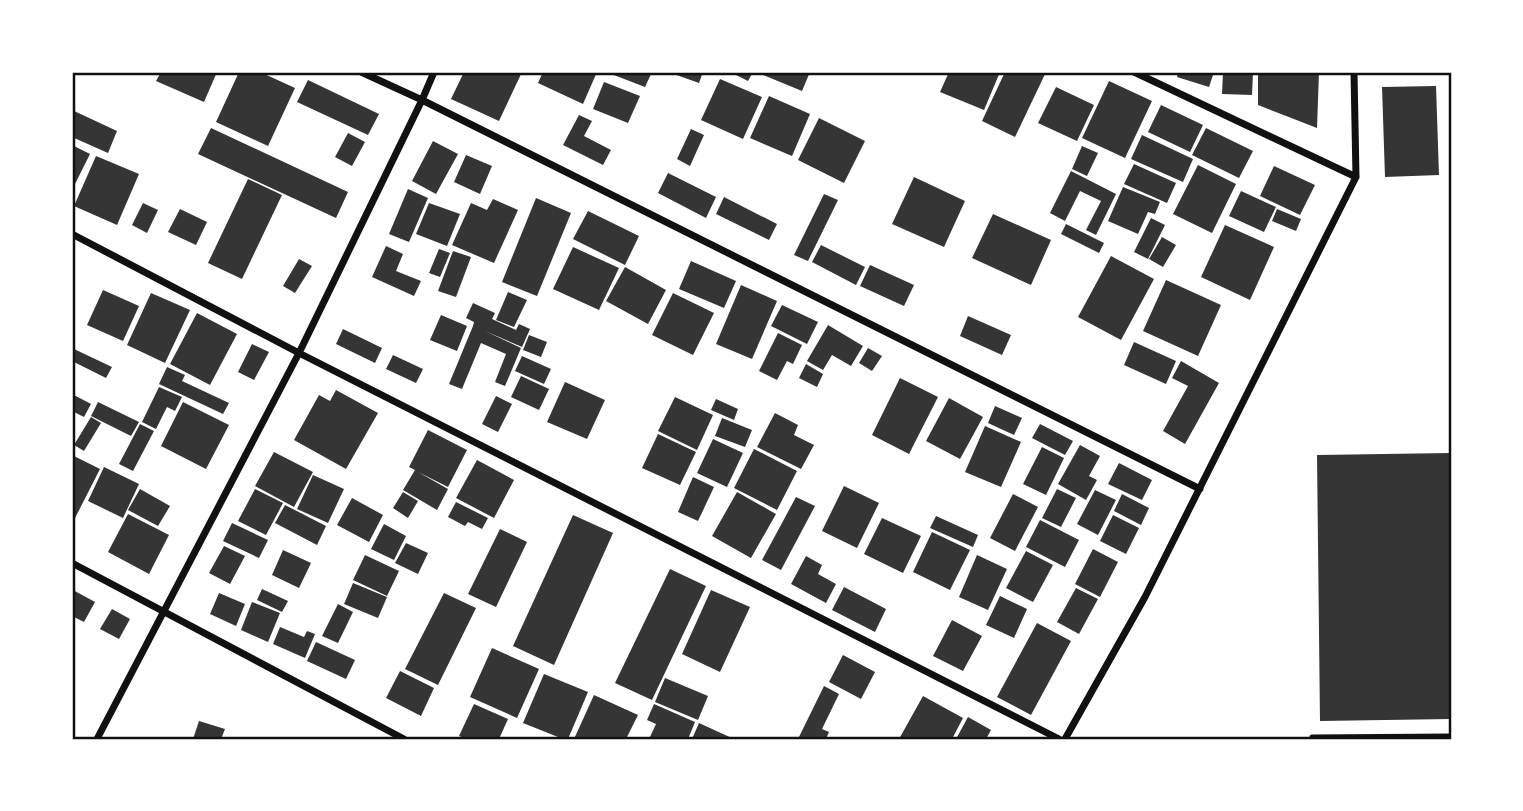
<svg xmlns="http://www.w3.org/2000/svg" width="1523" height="811" font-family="'Nunito Sans',sans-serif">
  <rect width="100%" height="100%" fill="#fff"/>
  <path fill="#353535" d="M161,72H217L204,102L156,81Z
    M239,72H260L295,88L268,146L216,122Z
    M464,72H522L499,121L451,99Z
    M543,72H597L583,104L538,83Z
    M606,72H652L645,87Z
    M668,72H703L699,83Z
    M730,72H753L748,81Z
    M756,72H810L802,91Z
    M949,72H1000L984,110L940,92Z
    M1005,72H1046L1015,137L982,121Z
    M1178,72H1214L1209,87L1177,77Z
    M1223,72H1253L1252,95L1222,94Z
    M1258,72H1319L1317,128L1258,105Z
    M720,79L762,97L743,139L701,120Z
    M308,80L379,114L368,135L297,102Z
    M1109,81L1152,101L1125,158L1082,138Z
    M604,82L640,96L628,123L593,109Z
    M1436,86L1439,175L1385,177L1382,87Z
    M1056,87L1094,105L1077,141L1038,123Z
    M769,96L810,114L792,156L750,138Z
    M1161,105L1203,125L1190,152L1148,132Z
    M72,110L117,131L108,153L72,137Z
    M579,115L592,121L584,136L611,150L603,165L563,145Z
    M819,118L865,141L844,183L798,160Z
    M211,128L348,192L336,218L198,154Z
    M1206,128L1253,151L1239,178L1192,155Z
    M691,129L704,135L690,166L677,159Z
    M348,133L365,142L352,166L335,157Z
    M1142,135L1193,159L1183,182L1131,159Z
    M433,141L458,154L436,194L412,181Z
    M72,145L90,154L72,190Z
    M1082,146L1098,153L1087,176L1072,169Z
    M466,155L492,166L480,194L454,182Z
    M96,156L139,174L117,225L74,206Z
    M1134,164L1176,183L1167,203L1124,184Z
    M1198,165L1236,184L1212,233L1173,214Z
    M1274,166L1315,185L1300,215L1260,196Z
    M1071,171L1116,194L1096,235L1086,230L1101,201L1080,191L1065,221L1050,213Z
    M668,173L716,197L706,218L658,193Z
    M914,177L965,201L944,247L892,224Z
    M248,179L282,195L242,279L208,263Z
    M1123,187L1160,202L1155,214L1148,212L1138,234L1108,221Z
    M408,189L428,198L409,242L389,234Z
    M1241,191L1276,207L1264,232L1229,216Z
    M824,194L838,200L808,261L794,255Z
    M724,197L777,224L769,240L716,214Z
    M536,198L571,213L537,296L502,282Z
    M493,199L518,210L494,263L452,245L471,203L487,210Z
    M143,203L158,210L147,233L132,225Z
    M429,203L460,214L447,246L416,234Z
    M180,209L207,222L196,245L168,232Z
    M1277,209L1301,219L1296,231L1272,221Z
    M588,211L639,236L625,265L573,239Z
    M993,214L1051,240L1031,285L972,258Z
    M1151,218L1165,225L1148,259L1134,252Z
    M1066,224L1104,243L1099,253L1061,234Z
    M1225,225L1274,247L1250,300L1201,277Z
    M1162,237L1176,245L1163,267L1149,259Z
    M821,245L865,267L856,285L812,262Z
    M386,246L403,254L396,271L421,281L414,296L372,277Z
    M573,247L619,268L599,310L553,289Z
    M439,249L450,253L440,277L429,273Z
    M453,251L471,257L456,297L438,291Z
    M1111,256L1154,279L1121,340L1078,317Z
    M299,259L312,266L295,293L283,286Z
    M691,261L736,281L724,308L679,289Z
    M870,265L914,285L904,306L860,286Z
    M625,267L666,290L648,324L606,301Z
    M1166,280L1221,305L1198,356L1143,331Z
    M741,285L777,301L752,359L716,344Z
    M103,290L139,306L123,341L87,325Z
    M508,292L527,300L514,327L496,320Z
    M151,293L190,310L165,363L127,345Z
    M673,293L714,313L693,355L652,335Z
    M473,303L495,313L492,319L516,330L519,324L530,329L522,347L485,331L521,348L505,386L495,382L506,354L481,343L462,389L449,384L473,326L474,322L466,318Z
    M782,305L818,322L807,344L771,326Z
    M197,313L237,334L210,385L170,364Z
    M441,315L467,326L457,351L430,340Z
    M968,316L1011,335L1002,355L960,336Z
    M828,325L863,346L851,366L832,355L823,370L807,361Z
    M343,329L382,348L375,363L336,344Z
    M778,333L802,345L793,364L787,361L777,380L759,371Z
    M529,335L547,342L541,357L523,350Z
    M1134,342L1176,361L1166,384L1124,365Z
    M252,344L269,352L254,380L238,372Z
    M868,348L882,356L872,371L859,363Z
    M74,349L112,367L106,378L72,361V354Z
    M393,355L423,369L416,383L386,369Z
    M522,356L551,369L544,384L515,371Z
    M1181,361L1219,383L1185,444L1163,431L1188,386L1172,378Z
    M806,364L823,374L817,387L799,378Z
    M167,367L185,375L182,381L229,403L223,414L159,384Z
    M521,376L549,389L539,410L511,397Z
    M900,378L938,397L909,454L872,435Z
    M565,382L605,400L587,439L547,422Z
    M159,387L182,397L175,411L167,407L156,429L142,422Z
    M336,390L378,413L346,469L294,440L319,395L330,401Z
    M72,394L91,404L84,417L72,411Z
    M496,396L512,404L498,432L482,424Z
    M675,397L713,415L697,450L658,431Z
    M949,398L983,417L960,459L926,441Z
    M716,399L738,409L734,420L711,410Z
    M98,402L139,422L131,436L91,416Z
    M183,402L229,425L206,469L161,446Z
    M995,406L1022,418L1014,435L988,423Z
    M775,413L798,425L794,435L814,445L801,469L757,447Z
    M91,417L101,423L84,451L74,445Z
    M722,418L752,430L745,447L715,436Z
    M140,424L154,431L133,471L119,464Z
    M1040,424L1073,441L1065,455L1032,438Z
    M985,426L1021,442L1001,487L965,472Z
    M428,430L467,450L448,487L418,472L448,489L437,510L403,490L415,470L409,467Z
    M658,434L696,452L680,485L642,468Z
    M713,439L743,453L727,487L697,473Z
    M1080,445L1100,456L1089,476L1097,480L1086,500L1058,484Z
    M1042,447L1064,458L1046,495L1023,484Z
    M754,449L797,471L777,510L734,488Z
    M274,452L313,472L294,507L255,486Z
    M1451,453V719L1320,721L1317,455Z
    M72,455L100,469L72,524Z
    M477,460L514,480L494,518L456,498Z
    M1119,463L1152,480L1142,500L1108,484Z
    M104,467L139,484L123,518L88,501Z
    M313,475L344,489L328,523L297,509Z
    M693,477L714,487L698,521L678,512Z
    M844,486L879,503L857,548L822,531Z
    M140,489L170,506L158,526L128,510Z
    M255,489L283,503L266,535L238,521Z
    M1057,489L1076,498L1061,527L1042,518Z
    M1095,490L1116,500L1098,535L1077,524Z
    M403,492L418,501L408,518L393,508Z
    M737,492L776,514L751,558L712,536Z
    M1013,494L1038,507L1015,551L990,538Z
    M1122,494L1149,508L1141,525L1114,511Z
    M796,497L815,506L781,570L762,560Z
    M352,498L383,515L369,542L337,525Z
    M456,502L488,518L482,529L468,522L465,526L448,517Z
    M285,505L326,526L317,545L275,523Z
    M128,514L169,535L149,574L108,552Z
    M573,515L613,533L554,665L513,646Z
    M1113,515L1139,528L1126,554L1100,541Z
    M936,516L978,535L973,547L930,528Z
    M882,518L921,536L903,573L864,554Z
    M1040,520L1079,540L1065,567L1026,547Z
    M232,523L268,540L259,558L223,541Z
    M384,524L406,536L394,560L371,549Z
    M500,529L527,542L496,607L468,594Z
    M932,532L970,550L950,590L913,572Z
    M406,543L428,553L418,574L395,563Z
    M224,546L245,556L230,584L209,573Z
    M1093,549L1118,562L1100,597L1075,584Z
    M283,550L311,563L299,588L272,575Z
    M1026,551L1053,565L1033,602L1006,588Z
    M365,555L399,571L387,596L353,580Z
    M977,555L1007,569L988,610L959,597Z
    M806,556L822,565L818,574L836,584L826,603L791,584Z
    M670,569L706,586L652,700L615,683Z
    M353,583L387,597L378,618L344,604Z
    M844,587L886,609L875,632L832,610Z
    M1076,588L1098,599L1079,634L1057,622Z
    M262,589L288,601L282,612L257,600Z
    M73,590L95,602L84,622L72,616V593Z
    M711,590L750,607L720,672L682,654Z
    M219,593L245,604L236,626L210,614Z
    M444,593L476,608L438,685L405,669Z
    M1000,596L1027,609L1014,638L986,625Z
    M252,602L280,613L268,642L241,630Z
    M338,604L353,612L338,643L322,636Z
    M112,609L130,619L119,639L100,629Z
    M952,620L982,636L963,671L933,656Z
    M1037,623L1071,641L1031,715L997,697Z
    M280,627L304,637L307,631L315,634L305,658L273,644Z
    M316,642L355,660L346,679L307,661Z
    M492,648L539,669L517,718L470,697Z
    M843,655L875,672L861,699L829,682Z
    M400,671L434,688L421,716L386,698Z
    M544,674L588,692L568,739H563L523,723Z
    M665,678L708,696L698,720L655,702Z
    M824,686L839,694L822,729L829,732L826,739H798Z
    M594,695L638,715L626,739H574Z
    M923,696L963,718L952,739H899Z
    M474,704L508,719L499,739H467L459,736Z
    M654,704L695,722L688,739H649L656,724L647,720Z
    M968,717L991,730L986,739H956Z
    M199,721L225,729L221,739H193Z
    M699,723L734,739H692Z"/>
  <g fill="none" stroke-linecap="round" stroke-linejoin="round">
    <path stroke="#111" stroke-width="5" d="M1312,737L1451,736"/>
    <path stroke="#111" stroke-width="7" d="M361,72L422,100L1200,489
      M1134,72L1356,177
      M72,234L299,353L1059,739
      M72,563L404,739
      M97,739L299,353L422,100L434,72
      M1065,739L1145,597L1356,177L1354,72"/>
  </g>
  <rect width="1523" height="811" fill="none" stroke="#ffffff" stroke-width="147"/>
  <rect x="74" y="74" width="1376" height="664" fill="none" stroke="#111" stroke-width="2.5"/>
</svg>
